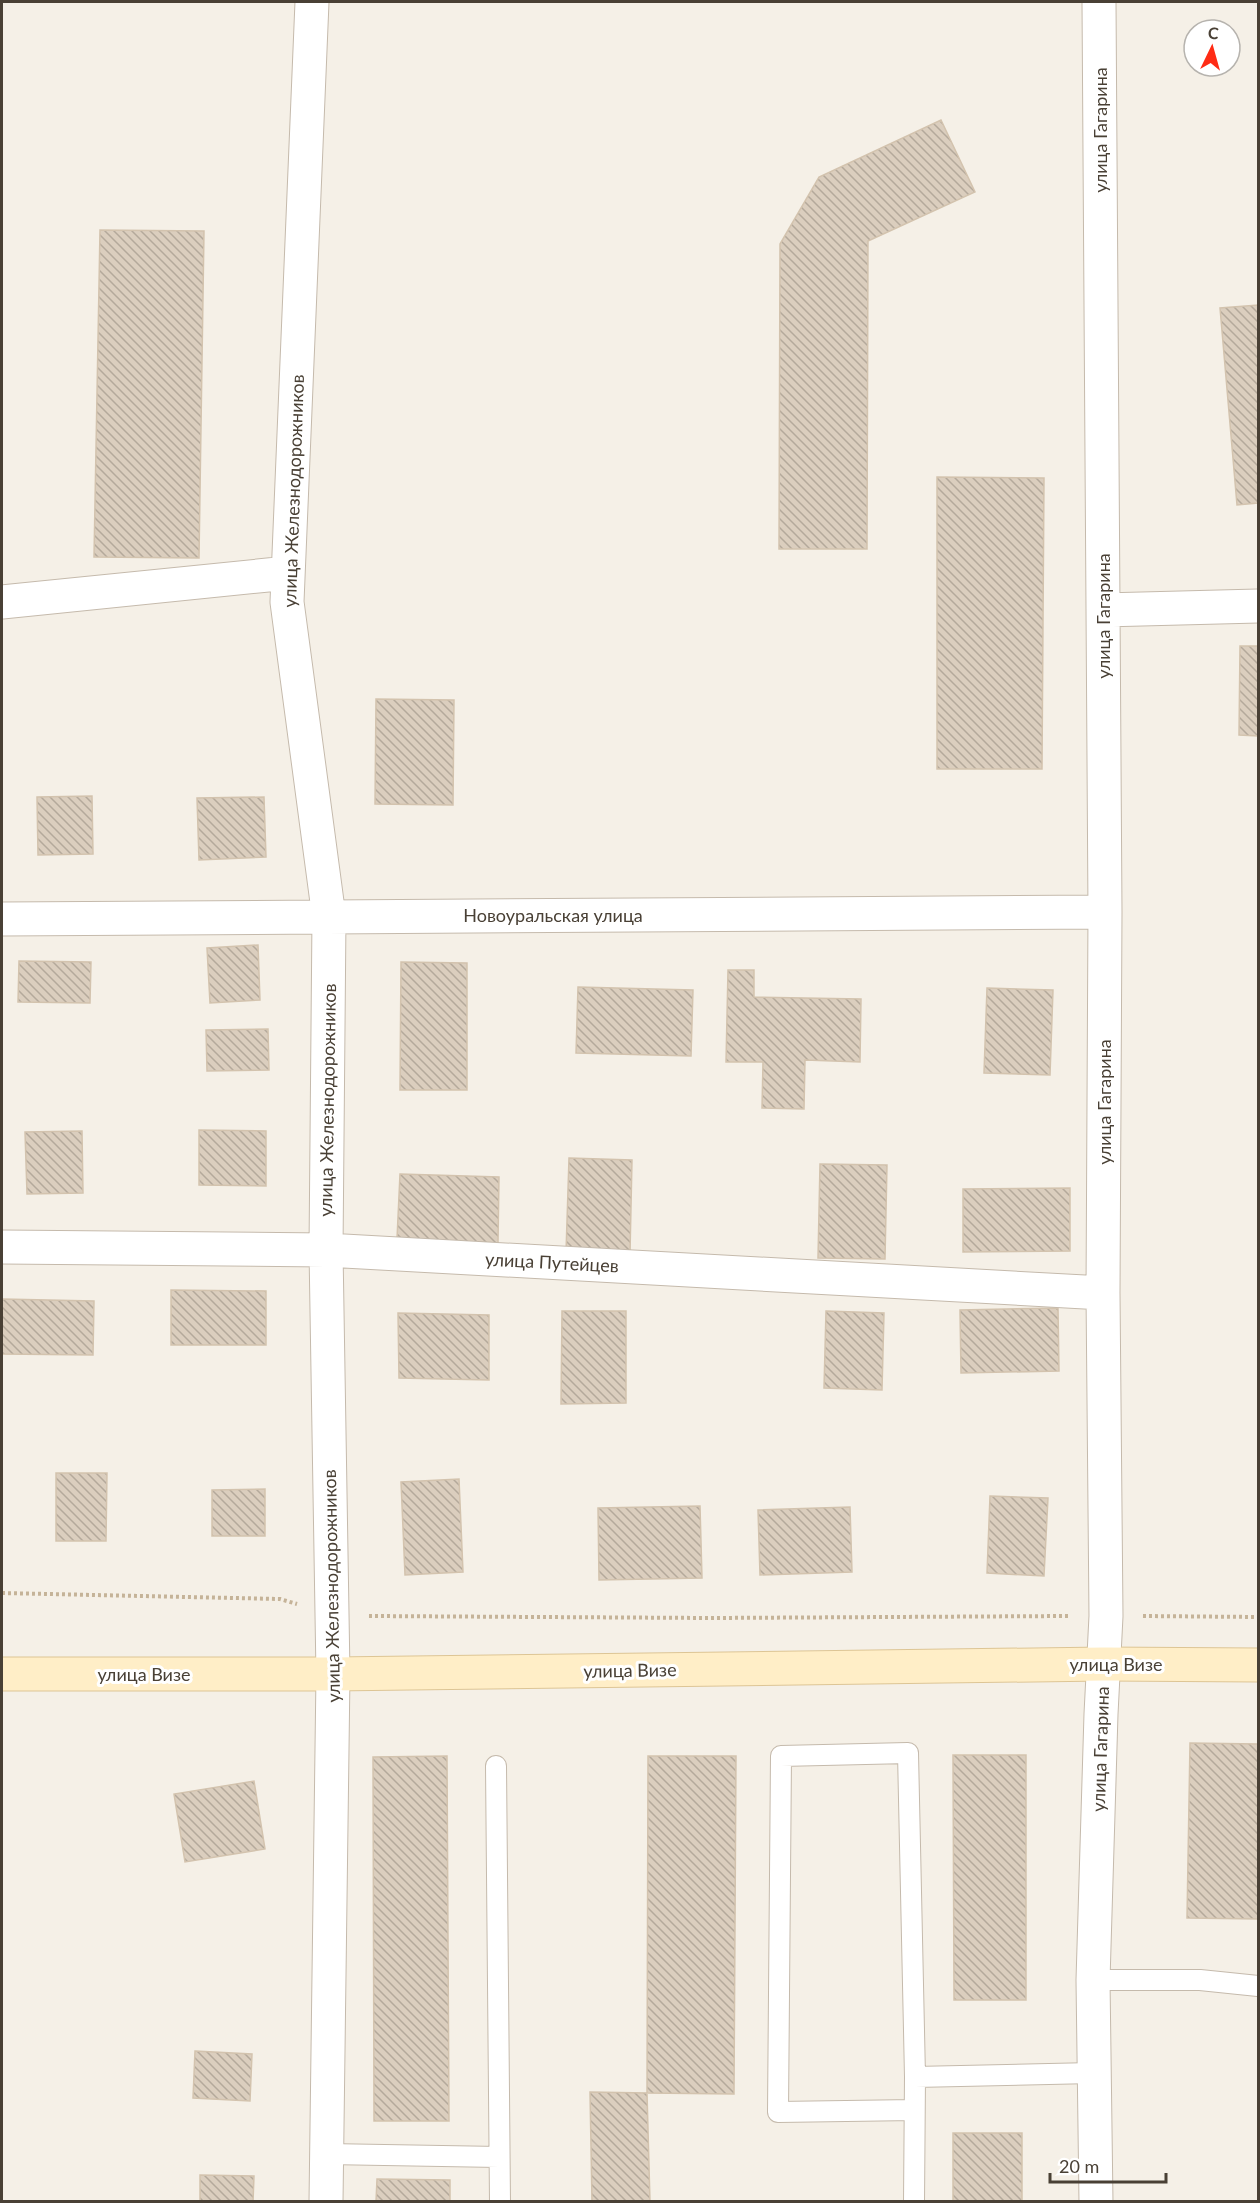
<svg xmlns="http://www.w3.org/2000/svg" width="1260" height="2203" font-family="Lato,sans-serif">
  <defs>
    <pattern id="building-back-hatch" width="6" height="6" patternUnits="userSpaceOnUse" patternTransform="scale(1.5)"><rect width="6" height="6" fill="#dbcebe"/><path d="M-1 5l2 2M0 0l6 6M5-1l2 2" fill="none" stroke="#b4a99b"/></pattern>
  </defs>
  <rect width="100%" height="100%" fill="#f5f0e7"/>
  <path fill="url(#building-back-hatch)" stroke="#d3c3ae" stroke-width="1.5" d="M941,120L975,192L868,241L867,549H779L780,244L819,177Z
    M100,230L204,231L199,558L94,557Z
    M1258,305V503L1237,505L1220,308Z
    M937,477L1044,478L1042,769H937Z
    M1240,646H1258V736L1239,735Z
    M376,699L454,700L453,805L375,804Z
    M92,796L93,854L38,855L37,797Z
    M264,797L266,857L199,860L197,798Z
    M258,945L260,1000L210,1003L207,948Z
    M19,961L91,962L90,1003L18,1002Z
    M401,962L467,963V1090H400Z
    M728,970H754V997L861,999L860,1062L805,1060L804,1109L762,1108L763,1062H726Z
    M578,987L693,990L691,1056L576,1053Z
    M987,988L1053,990L1050,1075L984,1073Z
    M268,1029L269,1070L207,1071L206,1030Z
    M199,1130L266,1131V1186L199,1185Z
    M82,1131L83,1193L27,1194L25,1132Z
    M569,1158L632,1160L630,1254L566,1253Z
    M820,1164L887,1165L885,1259L818,1258Z
    M400,1174L499,1177L498,1243L397,1239Z
    M1070,1188V1251L963,1252V1189Z
    M171,1290L266,1291V1345H171Z
    M2,1299L94,1301L93,1355L2,1354Z
    M1058,1308L1059,1371L961,1373L960,1310Z
    M562,1311H626V1403L561,1404Z
    M826,1311L884,1313L882,1390L824,1388Z
    M398,1313L489,1315V1380L399,1378Z
    M56,1473H107L106,1541H56Z
    M459,1479L463,1572L405,1575L401,1482Z
    M265,1489V1536H212V1490Z
    M990,1496L1048,1498L1044,1576L987,1573Z
    M700,1506L702,1578L599,1580L598,1508Z
    M850,1507L852,1572L760,1575L758,1510Z
    M1190,1743L1258,1744V1919L1187,1918Z
    M953,1755H1026V2000H954Z
    M447,1756L449,2121H374L373,1757Z
    M648,1756H736L734,2094L647,2093Z
    M254,1781L265,1849L185,1862L174,1794Z
    M195,2051L252,2054L250,2101L193,2098Z
    M590,2092L647,2093L650,2202H592Z
    M953,2133H1022V2202H953Z
    M200,2175L254,2176L253,2202H200Z
    M377,2179L450,2180V2202H376Z"/>
  <g fill="none" stroke-linecap="round" stroke-linejoin="round">
    <defs>
      <path id="lane" d="M496,1766L500,2202
        M1093,1980H1200L1258,1986
        M915,2077L1093,2073
        M327,2154L499,2157
        M914,2202L915,2077L908,1753L781,1756L778,2112L914,2110"/>
      <path id="street" d="M312,2L287,602L329,917L326,1250L333,1674L326,2202
        M2,602L288,573
        M1103,610L1258,606
        M2,919L1105,912
        M2,1247L326,1250L1103,1293
        M1096,2202L1093,1980L1101,1714L1106,1616L1103,1293L1105,912L1099,2"/>
      <path id="secondary" d="M2,1674H333L1104,1664L1258,1665"/>
    </defs>
    <use href="#lane" stroke="#c5baac" stroke-width="22"/>
    <use href="#street" stroke="#c5baac" stroke-width="35"/>
    <use href="#secondary" stroke="#ddc595" stroke-width="35"/>
    <path stroke="#c5b398" stroke-width="4" stroke-dasharray="3 3" stroke-linecap="butt" d="M2,1593L280,1599L297,1604
      M369,1616L710,1618L1069,1616
      M1143,1616L1258,1617"/>
    <use href="#lane" stroke="#fff" stroke-width="20"/>
    <use href="#street" stroke="#fff" stroke-width="33"/>
    <use href="#secondary" stroke="#ffeec7" stroke-width="33"/>
  </g>
  <g text-anchor="middle" dominant-baseline="central" stroke-width="6" stroke-linejoin="round" paint-order="stroke">
    <g font-size="18" fill="#494035" stroke="#fff">
      <text transform="translate(1100 130) rotate(-90)">улица Гагарина</text>
      <text transform="translate(293 491) rotate(-88)">улица Железнодорожников</text>
      <text transform="translate(1103 616) rotate(-90)">улица Гагарина</text>
      <text x="553" y="915">Новоуральская улица</text>
      <text transform="translate(327 1100) rotate(-89)">улица Железнодорожников</text>
      <text transform="translate(1104 1102) rotate(-90)">улица Гагарина</text>
      <text transform="translate(552 1262) rotate(3)">улица Путейцев</text>
      <text transform="translate(331 1586) rotate(-91)">улица Железнодорожников</text>
      <text x="1116" y="1664">улица Визе</text>
      <text transform="translate(630 1670) rotate(-1)">улица Визе</text>
      <text x="144" y="1674">улица Визе</text>
      <text transform="translate(1100 1749) rotate(-88)">улица Гагарина</text>
    </g>
  </g>
  <rect width="1260" height="2203" fill="none" stroke="#494035" stroke-width="6"/>
  <g transform="translate(1212 48) rotate(5)"><circle r="28" fill="#ffffff" stroke="#b6b3ae" stroke-width="1.5"/>
  <path d="M0-4.5L10 22L0 15L-10 22Z" fill="#ff2b14"/>
  <text y="-9" font-size="16" font-weight="bold" text-anchor="middle" fill="#494035">С</text>
  </g>
  <path d="M1050 2173v9h116v-9" fill="none" stroke="#494035" stroke-width="3"/>
  <text x="1059" y="2173" font-size="18" fill="#494035" stroke="#ffffff" stroke-width="4.5" paint-order="stroke">20 m</text>
</svg>
